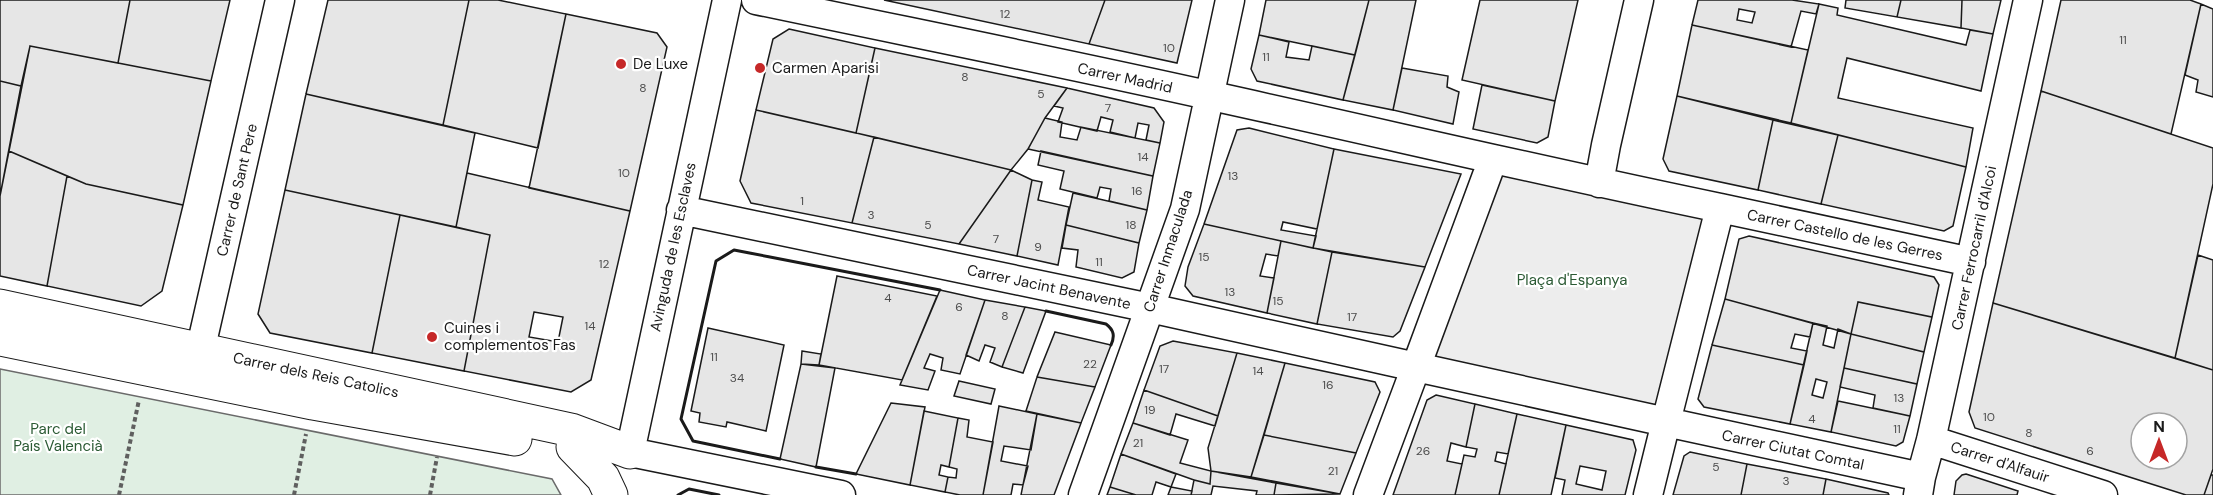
<svg xmlns="http://www.w3.org/2000/svg" width="2213" height="495" font-family="'DM Sans',sans-serif">
  <rect width="100%" height="100%" fill="#fff"/>
  <path fill="#e0efe3" stroke="#6a6a6a" stroke-width="1.5" d="M0,369L552,479L561,495H0Z"/>
  <path fill="#ededed" stroke="#6a6a6a" stroke-width="1.5" d="M1493,159L1720,208L1666,422L1416,367Z"/>
  <path fill="#e6e6e6" stroke="#1a1a1a" stroke-width="1.5" fill-rule="evenodd" d="M0,0H130L118,63L30,46L21,86L0,81Z
    M130,0H230L211,81L118,63Z
    M328,0H469L443,125L306,94Z
    M469,0H498L566,14L538,148L443,125Z
    M884,0H1105L1089,44Z
    M1105,0H1192L1177,63L1089,44Z
    M1266,0H1369L1355,55L1259,35Z
    M1369,0H1416L1393,110L1343,100Z
    M1480,0H1578L1555,101L1462,80Z
    M1698,0H1792L1819,4L1816,14L1801,11L1791,47L1692,25ZM1739,9L1755,12L1752,23L1737,20Z
    M1846,0H1901L1897,17L1845,8Z
    M1901,0H1962L1961,28L1897,17Z
    M1962,0H2001L1993,34L1961,28Z
    M2061,0H2190L2201,4L2171,134L2041,91Z
    M1819,4L1838,8L1837,15L1966,45L1970,30L1993,34L1981,91L1847,58L1838,98L1973,128L1966,167L1791,123Z
    M2201,4L2213,9V97L2196,92L2198,80L2185,75Z
    M566,14L657,33L667,47L630,211L529,188Z
    M1692,25L1808,50L1791,123L1677,96Z
    M789,29L875,48L856,133L756,110L773,39Z
    M1259,35L1289,42L1286,57L1309,60L1312,46L1355,55L1343,100L1257,81L1251,69Z
    M30,46L211,81L183,205L86,184L9,151Z
    M875,48L1067,88L1045,118L1028,149L1011,170L856,133Z
    M1402,68L1448,76L1447,87L1459,92L1453,124L1393,110Z
    M0,81L21,86L0,196Z
    M1482,85L1555,101L1548,137L1537,143L1473,129Z
    M1067,88L1154,108L1164,122L1160,143L1146,140L1149,125L1138,123L1135,138L1110,132L1113,120L1101,117L1097,131L1058,122L1063,108L1054,106Z
    M2041,91L2213,148V184L2175,358L1993,303Z
    M306,94L475,133L456,227L285,190Z
    M1677,96L1773,120L1758,190L1669,171L1663,159Z
    M756,110L874,137L852,223L751,203L740,181Z
    M1045,118L1062,122L1060,137L1077,140L1081,127L1160,143L1153,176L1028,149Z
    M1773,120L1838,135L1821,204L1758,190Z
    M1249,128L1334,149L1317,229L1283,222L1281,230L1316,236L1313,248L1204,224L1237,130Z
    M1838,135L1966,167L1953,226L1944,231L1821,204Z
    M874,137L1011,170L959,244L852,223Z
    M1334,149L1461,174L1425,267L1313,248Z
    M9,151L67,176L47,286L0,276V196Z
    M1041,151L1153,176L1147,210L1109,201L1111,189L1100,187L1097,198L1060,189L1064,171L1038,165Z
    M1011,170L1032,180L1017,256L959,244Z
    M467,173L630,211L591,380L571,392L464,371L490,235L456,227ZM534,312L563,317L558,342L529,337Z
    M67,176L86,184L183,205L162,291L141,306L47,286Z
    M1032,180L1042,182L1038,200L1069,207L1058,265L1017,256Z
    M285,190L400,215L372,353L270,333L258,314Z
    M1073,193L1147,210L1139,243L1066,225Z
    M400,215L490,235L464,371L372,353Z
    M1204,224L1281,241L1278,256L1266,254L1260,276L1274,278L1267,313L1193,296L1185,286L1188,267Z
    M1066,225L1139,243L1134,272L1122,278L1076,267L1078,250L1062,248Z
    M1749,236L1934,277L1939,285L1932,317L1858,302L1851,334L1725,299L1739,239Z
    M1281,241L1332,252L1317,324L1267,313Z
    M1332,252L1425,267L1400,331L1393,337L1317,324Z
    M2198,255L2213,260V370L2175,358Z
    M837,276L937,296L902,380L819,365Z
    M940,290L985,300L960,374L941,370L943,358L930,354L924,368L935,371L928,390L900,385Z
    M1725,299L1813,323L1810,337L1795,334L1791,348L1807,351L1804,365L1712,345Z
    M985,300L1025,307L1002,367L990,362L995,348L985,345L979,361L966,355Z
    M1858,302L1932,317L1924,352L1851,334Z
    M1993,303L2213,370V469L2204,495H2186L1975,428L1969,412ZM2141,423H2177V459H2141Z
    M1025,307L1046,311L1023,373L1002,367Z
    M1813,323L1827,326L1823,345L1834,348L1838,329L1851,334L1831,432L1790,424ZM1816,379L1827,382L1823,398L1812,395Z
    M708,328L784,345L766,431L727,422L726,427L699,422L700,413L691,411Z
    M1055,332L1111,345L1095,387L1037,377Z
    M1851,334L1924,352L1917,384L1844,368Z
    M1173,341L1237,353L1218,416L1144,390L1160,346Z
    M1712,345L1804,365L1790,424L1704,407L1698,399Z
    M802,351L821,354L819,365L801,364Z
    M1237,353L1285,363L1251,477L1211,471L1208,448Z
    M1285,363L1375,382L1380,392L1356,453L1264,435Z
    M801,364L835,368L816,467L780,459Z
    M1844,368L1917,384L1910,416L1873,408L1875,395L1840,387Z
    M1037,377L1095,387L1081,423L1026,411Z
    M959,381L995,389L991,404L954,396Z
    M1144,390L1218,416L1215,426L1176,414L1170,435L1133,423Z
    M1436,395L1475,404L1466,447L1451,443L1447,461L1462,464L1455,495H1393L1427,400Z
    M1838,401L1910,416L1903,442L1896,446L1831,432Z
    M891,403L925,407L910,485L856,474Z
    M1475,404L1517,414L1508,454L1497,452L1495,461L1506,464L1499,495H1455L1464,455L1475,457L1477,449L1466,447Z
    M999,406L1037,414L1031,450L1004,446L1001,461L1028,466L1023,485L1013,484L1011,495H983Z
    M924,411L958,418L949,467L941,465L939,475L948,477L945,492L910,485Z
    M1037,414L1081,423L1054,495H1021Z
    M1517,414L1566,425L1551,495H1499Z
    M958,418L969,420L967,437L993,442L983,495H960L945,492L948,477L956,478L957,469L949,467Z
    M1133,423L1188,440L1180,463L1211,471L1210,484L1194,480L1121,454Z
    M1566,425L1633,440L1636,450L1625,495H1562L1565,480L1555,478ZM1580,466L1606,471L1602,490L1576,484Z
    M1264,435L1356,453L1340,494L1251,477Z
    M1690,452L1747,464L1741,495H1673L1684,456Z
    M1121,454L1176,474L1171,487L1156,482L1152,495H1136L1110,487Z
    M1747,464L1826,479L1823,495H1741Z
    M1211,471L1276,483L1274,495H1256L1257,491L1213,486L1211,495H1191L1194,480L1210,484Z
    M1966,474L2018,491L2017,495H1954L1956,481L1962,475Z
    M2211,475H2213V495H2204Z
    M1826,479L1888,493L1889,495H1823Z
    M1276,483L1340,494L1274,495Z
    M1110,487L1136,495H1107Z
    M1171,487L1192,491L1191,495H1168Z"/>
  <g fill="none" stroke-linecap="round" stroke-linejoin="round">
    <defs>
      <path id="street" d="M727,0L630,452L841,495
        M756,0C908,32 1060,62 1212,96C1381,133 1550,173 1720,208L1666,422L1416,367L1493,159
        M1599,183L1606,145L1639,0
        M1720,208L1971,262
        M681,210L1150,308L1416,367L1368,495
        M196,369L280,0
        M1931,440L2103,495
        M1083,495L1185,209L1230,0
        M1648,495L1666,422L1921,477
        M1918,495L1921,477L1931,440L2028,0"/>
      <path id="secondary" d="M0,306L571,430L630,452
        M0,339L313,403L515,439
        M573,447L603,478L611,495"/>
    </defs>
    <use href="#street" stroke="#1a1a1a" stroke-width="31"/>
    <use href="#secondary" stroke="#1a1a1a" stroke-width="35"/>
    <path stroke="#5f5f5f" stroke-width="4" stroke-dasharray="4.5 3" stroke-linecap="butt" d="M119,495L139,400
      M294,495L306,434
      M430,495L437,457"/>
    <use href="#street" stroke="#fff" stroke-width="28"/>
    <use href="#secondary" stroke="#fff" stroke-width="33"/>
    <path stroke="#1a1a1a" stroke-width="3" d="M1046,311L1106,324C1114,330 1115,336 1111,345
      M780,459L693,441L681,419L716,261L734,250L940,290
      M816,467L856,474
      M678,495L689,489L719,495"/>
  </g>
  <g fill="#c62828" stroke="#fff" stroke-width="2">
    <circle cx="621" cy="64" r="6"/>
    <circle cx="760" cy="68" r="6"/>
    <circle cx="432" cy="337" r="6"/>
  </g>
  <g text-anchor="middle" dominant-baseline="central" stroke-width="4.5" stroke-linejoin="round" paint-order="stroke">
    <g font-size="12" fill="#4d4d4d">
      <text x="1005" y="14">12</text>
      <text x="2123" y="40">11</text>
      <text x="1169" y="48">10</text>
      <text x="1266" y="57">11</text>
      <text x="965" y="77">8</text>
      <text x="643" y="88">8</text>
      <text x="1041" y="94">5</text>
      <text x="1108" y="108">7</text>
      <text x="1143" y="157">14</text>
      <text x="624" y="173">10</text>
      <text x="1233" y="176">13</text>
      <text x="1137" y="191">16</text>
      <text x="802" y="201">1</text>
      <text x="871" y="215">3</text>
      <text x="928" y="225">5</text>
      <text x="1131" y="225">18</text>
      <text x="996" y="239">7</text>
      <text x="1038" y="247">9</text>
      <text x="1204" y="257">15</text>
      <text x="1099" y="262">11</text>
      <text x="604" y="264">12</text>
      <text x="1230" y="292">13</text>
      <text x="888" y="298">4</text>
      <text x="1278" y="301">15</text>
      <text x="959" y="307">6</text>
      <text x="1005" y="316">8</text>
      <text x="1352" y="317">17</text>
      <text x="590" y="326">14</text>
      <text x="714" y="357">11</text>
      <text x="1090" y="364">22</text>
      <text x="1164" y="369">17</text>
      <text x="1258" y="371">14</text>
      <text x="737" y="378">34</text>
      <text x="1328" y="385">16</text>
      <text x="1899" y="398">13</text>
      <text x="1150" y="410">19</text>
      <text x="1989" y="417">10</text>
      <text x="1812" y="419">4</text>
      <text x="1897" y="429">11</text>
      <text x="2029" y="433">8</text>
      <text x="1138" y="443">21</text>
      <text x="1423" y="451">26</text>
      <text x="2090" y="451">6</text>
      <text x="1716" y="467">5</text>
      <text x="1333" y="471">21</text>
      <text x="1786" y="481">3</text>
    </g>
    <g font-size="15" fill="#1a1a1a" stroke="#fff" text-anchor="start">
      <text x="633" y="64">De Luxe</text>
      <text x="772" y="68">Carmen Aparisi</text>
      <text x="444" y="328">Cuines i<tspan x="444" dy="17">complementos Fas</tspan></text>
    </g>
    <g font-size="15" fill="#1a1a1a" stroke="#fff">
      <text transform="translate(1125 78) rotate(12)">Carrer Madrid</text>
      <text transform="translate(237 190) rotate(-77)">Carrer de Sant Pere</text>
      <text transform="translate(1845 235) rotate(12)">Carrer Castello de les Gerres</text>
      <text transform="translate(673 247) rotate(-78)">Avinguda de les Esclaves</text>
      <text transform="translate(1974 248) rotate(-78)">Carrer Ferrocarril d'Alcoi</text>
      <text transform="translate(1168 251) rotate(-72)">Carrer Inmaculada</text>
      <text transform="translate(1049 287) rotate(12)">Carrer Jacint Benavente</text>
      <text transform="translate(316 375) rotate(12)">Carrer dels Reis Catolics</text>
      <text transform="translate(1793 450) rotate(12)">Carrer Ciutat Comtal</text>
      <text transform="translate(2000 462) rotate(18)">Carrer d'Alfauir</text>
    </g>
    <g font-size="15" fill="#2b5a34" stroke="#fff">
      <text x="1572" y="280">Plaça d'Espanya</text>
      <text x="58" y="429">Parc del<tspan x="58" dy="17">País Valencià</tspan></text>
    </g>
  </g>
  <g transform="translate(2159 441)"><circle r="28" fill="#ffffff" stroke="#a3a3a3" stroke-width="1.5"/>
  <path d="M0-4.5L10 22L0 15L-10 22Z" fill="#c62828"/>
  <text y="-9" font-size="16" font-weight="bold" text-anchor="middle" fill="#1a1a1a">N</text>
  </g>
</svg>
